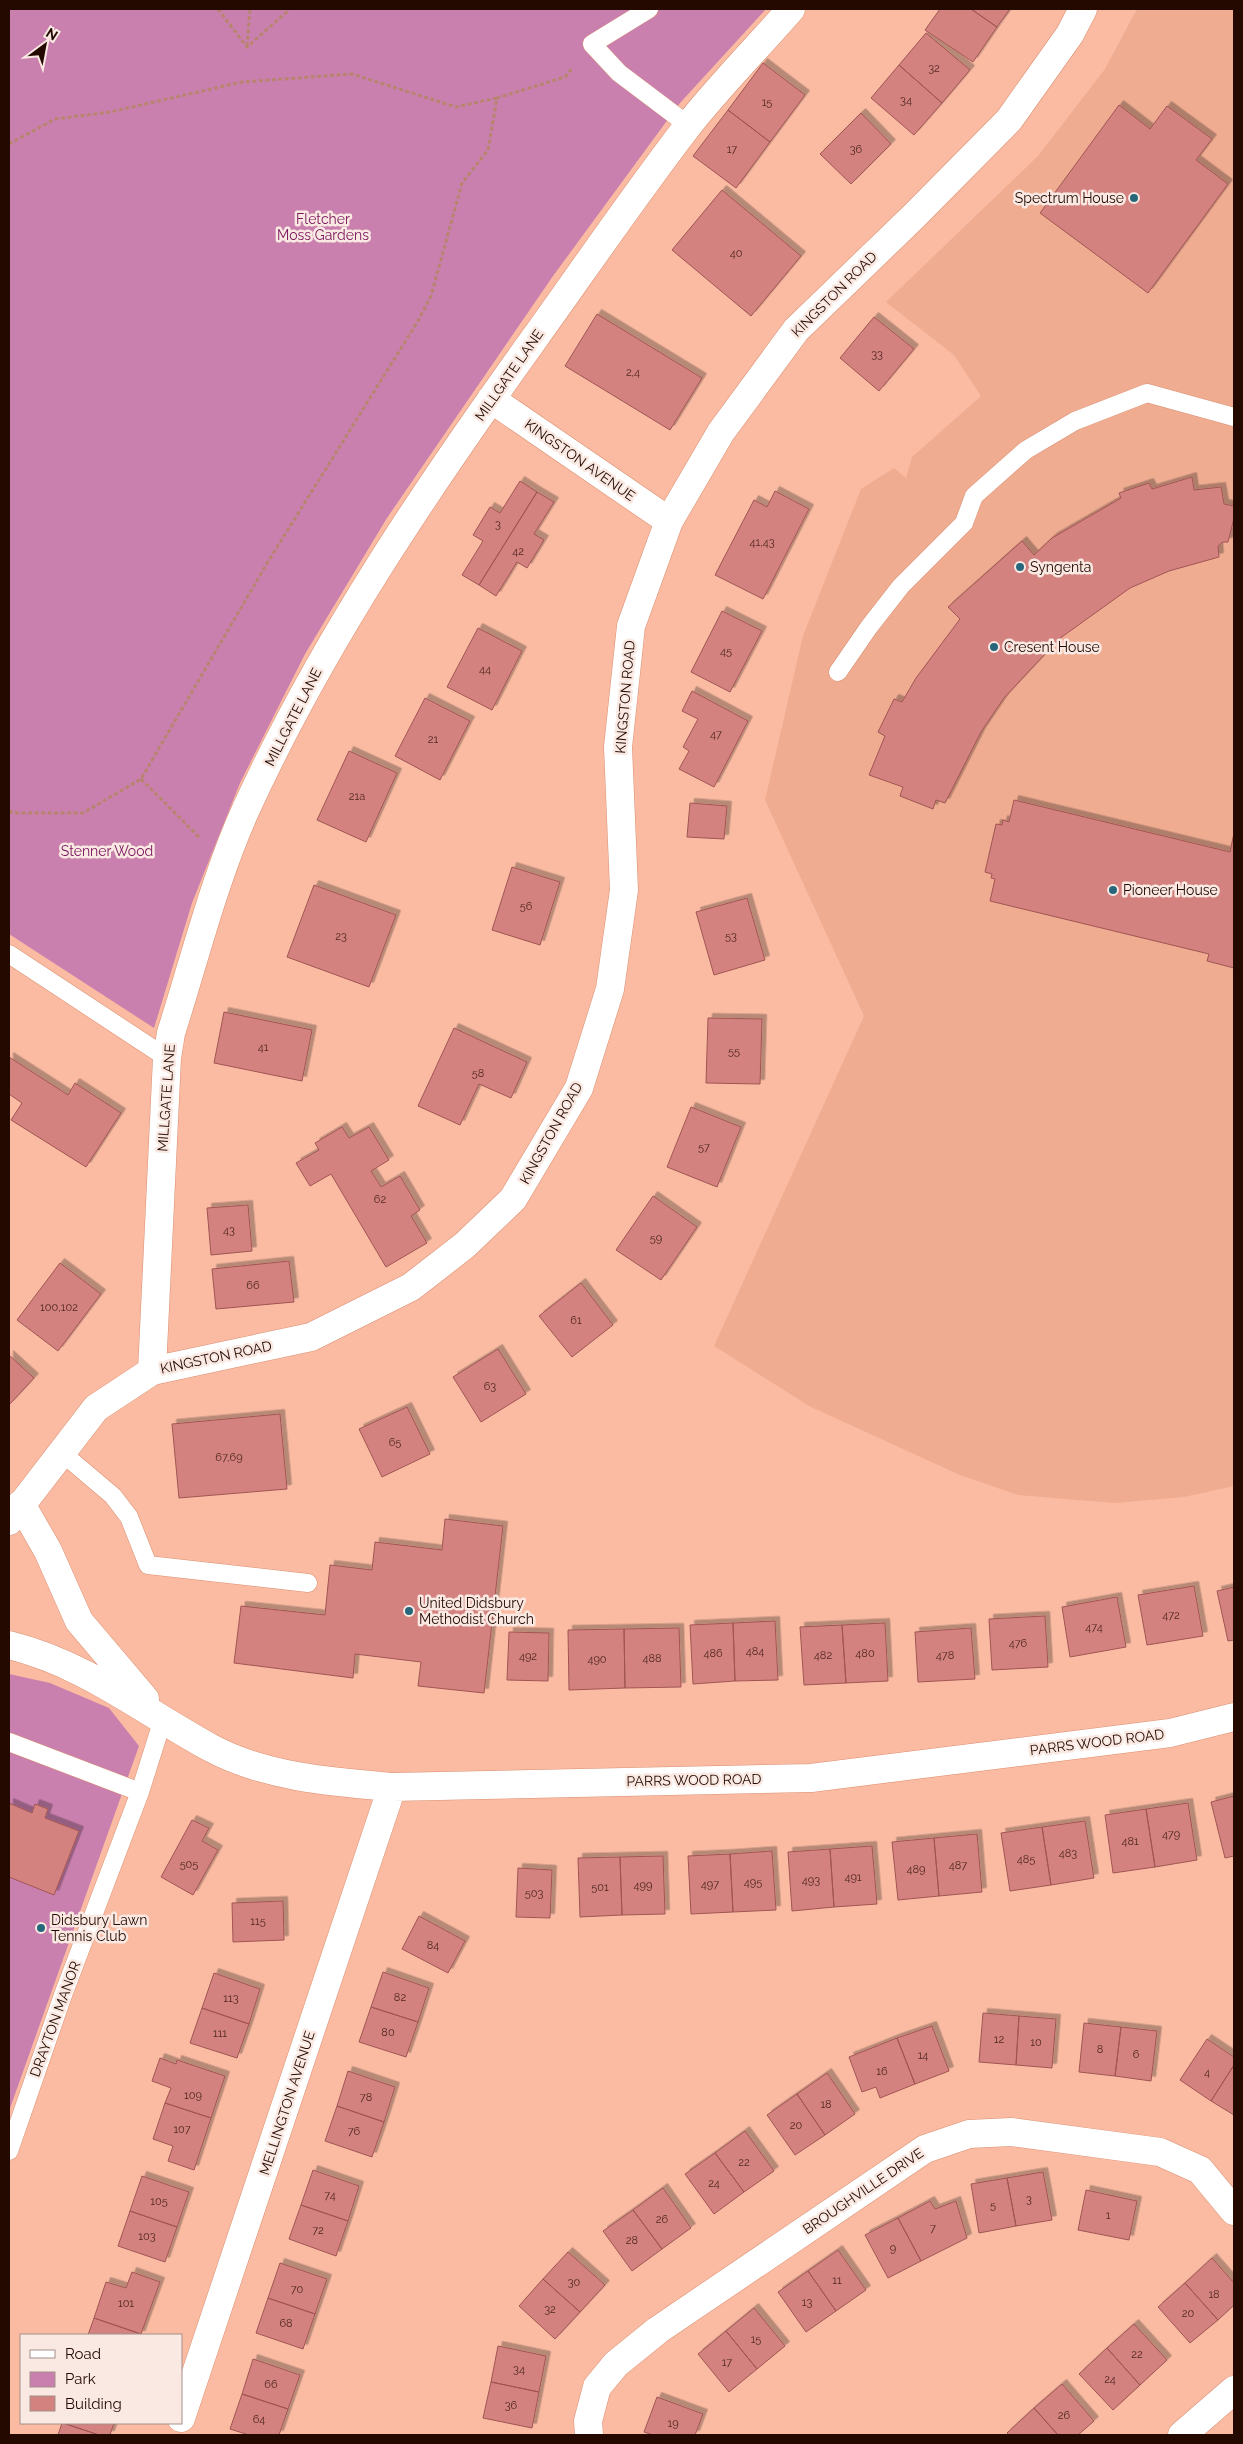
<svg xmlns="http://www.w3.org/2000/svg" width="1243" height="2444" font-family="Raleway,sans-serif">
  <defs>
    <filter id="shadow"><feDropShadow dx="4.5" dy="-4.5" stdDeviation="0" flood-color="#0004"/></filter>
  </defs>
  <rect width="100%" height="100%" fill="#fabba2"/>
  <path fill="#efac91" d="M1137,9H1234V1486L1184,1497L1115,1503L1018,1495L960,1475L811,1407L714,1346L864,1016L765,800L803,636L861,489L894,468L906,478L912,457L981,396L954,355L886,302L1038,156L1105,69Z"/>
  <path fill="#ca80ae" d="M9,9H766L680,103L553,276L387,518L305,654L240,783L192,903L154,1028L9,934Z
    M9,1674L50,1683L109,1708L139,1746L9,2111Z"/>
  <path fill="#d3827f" stroke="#a15553" filter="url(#shadow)" d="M940,9H971L997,27L973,62L925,30Z
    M971,9H1010L997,27Z
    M926,33L970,70L942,103L899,65Z
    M763,63L805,95L770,142L728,110Z
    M899,65L942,103L914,135L871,98Z
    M1119,105L1150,129L1167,106L1212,139L1196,160L1228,184L1148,293L1040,213Z
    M728,110L770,142L736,188L693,156Z
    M861,113L891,144L851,184L820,154Z
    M722,190L801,256L751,316L672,250Z
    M597,314L702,378L670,430L565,366Z
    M874,317L914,349L879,391L840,358Z
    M1192,477L1194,490L1221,487L1224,504L1234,506V518L1228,542H1223L1218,546L1219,557L1169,571L1130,588L1059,639L1004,698L981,732L945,803L936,800L933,809L900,796L903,787L869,775L885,736L878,732L894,699L902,702L916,678L960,619L948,607L1022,541L1034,555L1052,538L1121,498L1119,493L1149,483L1152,489Z
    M520,481L537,492L479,585L462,575L483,541L473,535L490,507L500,513Z
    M775,491L809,509L763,599L715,575L754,500L767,507Z
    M537,492L554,502L534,534L544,540L527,568L517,562L496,596L479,585Z
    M722,611L762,631L730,692L691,672Z
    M478,628L522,651L492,710L447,687Z
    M692,691L748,721L714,787L679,769L689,751L683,747L698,719L682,711Z
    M425,698L470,721L440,780L395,756Z
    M349,751L397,773L366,842L317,820Z
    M1014,800L1230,852L1234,833V968L1207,961L1209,954L990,901L995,879L991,878L992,874L985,872L996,824L1002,825L1003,820L1009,822Z
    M690,803L727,806L724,839L687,837Z
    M512,867L560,882L540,945L492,930Z
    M314,885L396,915L369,987L287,957Z
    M747,898L765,960L714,975L696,912Z
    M224,1012L312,1030L302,1081L214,1063Z
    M708,1018L762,1019L760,1084L706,1083Z
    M454,1028L527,1062L511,1098L479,1084L460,1125L418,1106Z
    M9,1057L68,1095L75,1083L121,1113L86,1167L11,1120L22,1103L9,1094Z
    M691,1107L741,1127L717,1187L667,1167Z
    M342,1127L349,1138L369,1127L389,1160L371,1171L381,1187L400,1176L420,1210L411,1216L427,1243L386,1267L331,1174L310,1186L296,1163L319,1150L315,1143Z
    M653,1196L697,1227L661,1280L616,1250Z
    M248,1205L252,1251L211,1255L207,1208Z
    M289,1261L294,1302L216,1309L212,1269Z
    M60,1263L101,1294L58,1351L17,1320Z
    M581,1283L613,1325L572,1357L539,1316Z
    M498,1349L526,1394L481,1422L453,1377Z
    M9,1355L34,1378L9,1405Z
    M407,1407L430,1454L382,1477L359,1429Z
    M280,1414L287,1489L179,1498L172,1424Z
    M445,1519L503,1526L484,1693L418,1686L421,1662L355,1654L353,1678L234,1663L241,1606L325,1615L330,1565L372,1570L375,1542L442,1550Z
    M1194,1586L1203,1636L1147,1645L1138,1595Z
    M1234,1587V1640L1228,1641L1217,1591Z
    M1117,1597L1126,1647L1070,1657L1062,1607Z
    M1045,1616L1048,1667L992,1670L989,1619Z
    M775,1621L778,1680L735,1681L733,1623Z
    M733,1623L735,1681L693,1684L690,1625Z
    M885,1623L888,1681L846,1683L842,1625Z
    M842,1625L846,1683L804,1685L800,1627Z
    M679,1628L681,1687L625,1688L624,1629Z
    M971,1628L975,1679L918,1682L915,1632Z
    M624,1629L625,1688L569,1690L568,1630Z
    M509,1632L549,1633L548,1681L507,1680Z
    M1234,1796V1856L1225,1858L1211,1802Z
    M9,1803L32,1813L35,1804L48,1809L45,1818L79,1831L54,1895L9,1877Z
    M1188,1803L1197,1860L1155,1867L1146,1809Z
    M1146,1809L1155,1867L1113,1873L1105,1815Z
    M192,1820L209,1828L202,1841L218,1850L193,1895L161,1877Z
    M1085,1821L1094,1878L1051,1885L1042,1827Z
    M1042,1827L1051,1885L1010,1891L1001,1833Z
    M977,1834L982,1892L939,1896L934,1838Z
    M934,1838L939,1896L898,1900L892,1842Z
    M872,1846L877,1904L834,1907L830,1849Z
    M830,1849L834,1907L792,1911L788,1852Z
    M772,1851L776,1910L733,1912L730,1854Z
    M730,1854L733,1912L691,1914L688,1856Z
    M663,1856L665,1914L622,1915L620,1857Z
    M620,1857L622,1915L580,1917L578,1858Z
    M518,1868L552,1870L550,1918L516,1917Z
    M283,1901L284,1940L233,1942L232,1903Z
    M419,1916L465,1941L448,1973L402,1949Z
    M383,1972L429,1988L418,2022L371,2007Z
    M214,1973L260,1989L249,2024L202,2008Z
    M371,2007L418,2022L406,2057L359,2042Z
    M202,2008L249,2024L237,2058L190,2043Z
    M983,2013L1019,2016L1016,2065L979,2062Z
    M1019,2016L1056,2019L1052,2068L1016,2065Z
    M1084,2023L1121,2027L1115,2076L1079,2072Z
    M932,2026L949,2071L915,2084L897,2038Z
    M1121,2027L1157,2031L1151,2081L1115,2076Z
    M897,2038L915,2084L880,2098L876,2087L862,2092L849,2057Z
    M1207,2039L1234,2057V2065L1211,2101L1180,2080Z
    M160,2058L176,2064L177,2060L225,2076L211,2118L165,2103L171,2088L152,2081Z
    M1234,2065V2115L1211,2101Z
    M348,2071L395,2087L384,2122L337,2106Z
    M827,2073L855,2114L825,2135L797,2094Z
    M797,2094L825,2135L795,2155L767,2115Z
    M165,2103L211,2118L194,2170L168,2161L173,2146L153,2139Z
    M337,2106L384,2122L372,2157L325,2141Z
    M745,2131L774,2171L744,2192L715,2153Z
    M715,2153L744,2192L714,2214L685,2174Z
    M313,2170L359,2186L348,2221L301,2205Z
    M1043,2172L1052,2220L1016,2226L1007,2178Z
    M142,2176L189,2192L177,2227L130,2211Z
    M1007,2178L1016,2226L979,2233L971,2184Z
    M663,2188L691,2228L662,2249L633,2210Z
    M1086,2190L1137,2201L1129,2240L1078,2230Z
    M930,2201L935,2209L956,2201L967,2238L921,2261L898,2218Z
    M301,2205L348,2221L336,2256L289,2239Z
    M633,2210L662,2249L632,2271L603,2231Z
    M130,2211L177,2227L165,2262L118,2246Z
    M898,2218L921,2261L888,2278L865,2235Z
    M838,2250L866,2290L836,2311L808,2271Z
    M568,2252L605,2285L580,2312L543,2279Z
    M1212,2258L1234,2283V2305L1218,2320L1185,2283Z
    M280,2263L327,2279L315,2314L268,2298Z
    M808,2271L836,2311L806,2332L778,2292Z
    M132,2272L160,2282L141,2334L94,2318L106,2282L126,2288Z
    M543,2279L580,2312L555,2339L519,2306Z
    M1185,2283L1218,2320L1190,2343L1158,2307Z
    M268,2298L315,2314L303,2349L256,2333Z
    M754,2308L785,2346L757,2369L726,2331Z
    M94,2318L141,2334V2335H88Z
    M1134,2324L1167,2360L1140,2385L1107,2348Z
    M726,2331L757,2369L729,2392L698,2354Z
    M498,2346L546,2356L539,2392L491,2382Z
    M1107,2348L1140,2385L1113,2410L1079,2374Z
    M253,2359L300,2375L288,2409L242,2394Z
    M491,2382L539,2392L532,2428L483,2418Z
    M1062,2384L1094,2421L1078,2435H1058L1034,2408Z
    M242,2394L288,2409L279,2435H249L230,2429Z
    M657,2397L703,2414L695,2435H653L644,2432Z
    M1034,2408L1058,2435H1009L1007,2433Z
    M62,2423H63L99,2435H58Z
    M63,2423H114L110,2435H99Z"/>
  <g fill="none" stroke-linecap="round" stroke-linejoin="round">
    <defs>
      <path id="lane" d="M649,9L592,44L619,73L688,125
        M838,672L869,627L901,586L964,523L974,496L1026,450L1075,421L1147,393L1234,417
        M9,954L167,1058
        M61,1452L113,1496L129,1517L148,1565L308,1583
        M9,1742L140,1792
        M9,2151L63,1995L140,1792L163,1719"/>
      <path id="street" d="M491,399L669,521
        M152,1371L311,1337L411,1287L465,1245L513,1199L579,1088L610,989L624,890L618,747L631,626L669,521L721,432L796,330L914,216L1009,120L1070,34L1083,9
        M21,1504L48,1551L79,1621L145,1699
        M9,1521L96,1408L152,1371L167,1058L171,1033C195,958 214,880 246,809C323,641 427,488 534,339C585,268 634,196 687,127C719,86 757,48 791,9
        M9,1645C86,1664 143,1711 211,1748C265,1777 332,1782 392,1787L811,1778L1170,1733L1234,1717
        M181,2418L392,1787
        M589,2435L588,2421L597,2387L616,2364L658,2330L925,2149L969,2134L1011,2132L1160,2152L1200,2170L1234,2211
        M1182,2435L1234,2390"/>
    </defs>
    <use href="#lane" stroke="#da8f71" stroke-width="19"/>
    <use href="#street" stroke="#da8f71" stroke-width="29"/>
    <path stroke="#b88470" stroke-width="3" stroke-dasharray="4 2.5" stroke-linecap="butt" d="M218,9L247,47L290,9
      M247,46L250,9
      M9,144L55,119L110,112L242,82L352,74L456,107L497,98
      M141,779L199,837
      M9,811L14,813H83L141,779L269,560L418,321L431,296L462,183L488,150L497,98L565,77L573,67"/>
    <use href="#lane" stroke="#fff" stroke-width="18"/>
    <use href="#street" stroke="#fff" stroke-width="28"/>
  </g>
  <g fill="#27677c" stroke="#f9e9e2" stroke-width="2">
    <circle cx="1134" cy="198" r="5"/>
    <circle cx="1020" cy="567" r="5"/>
    <circle cx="994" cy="647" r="5"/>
    <circle cx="1113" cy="890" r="5"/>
    <circle cx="409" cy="1611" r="5"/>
    <circle cx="41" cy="1928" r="5"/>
  </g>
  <g text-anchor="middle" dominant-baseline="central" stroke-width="5" stroke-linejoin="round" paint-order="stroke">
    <g font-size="11" fill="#502720">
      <text x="934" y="68">32</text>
      <text x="906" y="100">34</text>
      <text x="767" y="102">15</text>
      <text x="732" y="149">17</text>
      <text x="856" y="149">36</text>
      <text x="736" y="253">40</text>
      <text x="877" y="354">33</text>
      <text x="633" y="372">2,4</text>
      <text x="498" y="524">3</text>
      <text x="762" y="542">41,43</text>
      <text x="518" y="551">42</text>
      <text x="726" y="651">45</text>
      <text x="485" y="669">44</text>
      <text x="716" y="734">47</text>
      <text x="433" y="739">21</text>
      <text x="357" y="796">21a</text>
      <text x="526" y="906">56</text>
      <text x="341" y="936">23</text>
      <text x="731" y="936">53</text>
      <text x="263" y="1047">41</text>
      <text x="734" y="1051">55</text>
      <text x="478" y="1073">58</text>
      <text x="704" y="1147">57</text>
      <text x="380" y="1199">62</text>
      <text x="229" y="1230">43</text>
      <text x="656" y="1238">59</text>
      <text x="253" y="1285">66</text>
      <text x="59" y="1307">100,102</text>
      <text x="576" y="1320">61</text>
      <text x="490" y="1386">63</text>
      <text x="395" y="1442">65</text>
      <text x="229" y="1457">67,69</text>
      <text x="1171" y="1615">472</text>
      <text x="1094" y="1627">474</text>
      <text x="1018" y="1643">476</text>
      <text x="755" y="1651">484</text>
      <text x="713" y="1653">486</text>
      <text x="865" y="1653">480</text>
      <text x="823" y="1655">482</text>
      <text x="945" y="1655">478</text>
      <text x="528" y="1656">492</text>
      <text x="652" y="1658">488</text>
      <text x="597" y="1659">490</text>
      <text x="1171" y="1834">479</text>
      <text x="1130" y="1841">481</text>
      <text x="1068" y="1853">483</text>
      <text x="1026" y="1859">485</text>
      <text x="189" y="1864">505</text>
      <text x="958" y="1865">487</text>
      <text x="916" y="1869">489</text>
      <text x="853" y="1877">491</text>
      <text x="811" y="1880">493</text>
      <text x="753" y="1882">495</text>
      <text x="710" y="1884">497</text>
      <text x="643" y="1885">499</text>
      <text x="600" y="1887">501</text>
      <text x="534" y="1893">503</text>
      <text x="258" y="1921">115</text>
      <text x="433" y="1945">84</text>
      <text x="400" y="1997">82</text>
      <text x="231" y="1998">113</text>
      <text x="388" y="2032">80</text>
      <text x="220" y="2033">111</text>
      <text x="999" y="2039">12</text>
      <text x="1036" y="2042">10</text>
      <text x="1100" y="2049">8</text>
      <text x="1136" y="2054">6</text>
      <text x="923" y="2055">14</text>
      <text x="882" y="2071">16</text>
      <text x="1207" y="2072">4</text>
      <text x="193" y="2095">109</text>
      <text x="366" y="2097">78</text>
      <text x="826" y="2104">18</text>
      <text x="796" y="2125">20</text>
      <text x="182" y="2129">107</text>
      <text x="354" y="2131">76</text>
      <text x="744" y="2162">22</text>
      <text x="714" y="2183">24</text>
      <text x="330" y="2195">74</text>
      <text x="1029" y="2199">3</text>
      <text x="159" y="2201">105</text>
      <text x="993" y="2205">5</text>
      <text x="1108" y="2215">1</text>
      <text x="662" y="2219">26</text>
      <text x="933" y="2228">7</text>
      <text x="318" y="2230">72</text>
      <text x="147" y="2236">103</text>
      <text x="632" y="2240">28</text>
      <text x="893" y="2248">9</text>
      <text x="837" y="2280">11</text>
      <text x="574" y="2282">30</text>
      <text x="297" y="2289">70</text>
      <text x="1214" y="2294">18</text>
      <text x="807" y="2302">13</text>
      <text x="126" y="2303">101</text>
      <text x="550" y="2309">32</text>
      <text x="1188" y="2313">20</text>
      <text x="286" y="2323">68</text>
      <text x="756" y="2339">15</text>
      <text x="1137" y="2354">22</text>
      <text x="727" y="2362">17</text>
      <text x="519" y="2369">34</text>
      <text x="1110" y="2379">24</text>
      <text x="271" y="2384">66</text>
      <text x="511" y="2405">36</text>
      <text x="1064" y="2415">26</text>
      <text x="259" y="2419">64</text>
      <text x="673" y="2423">19</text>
    </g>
    <g font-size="14" fill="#240901" stroke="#f9e9e2" text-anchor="start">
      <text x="1124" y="198" text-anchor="end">Spectrum House</text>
      <text x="1030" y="567">Syngenta</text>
      <text x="1004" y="647">Cresent House</text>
      <text x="1123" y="890">Pioneer House</text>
      <text x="419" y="1603">United Didsbury<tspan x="419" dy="16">Methodist Church</tspan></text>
      <text x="51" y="1920">Didsbury Lawn<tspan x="51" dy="16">Tennis Club</tspan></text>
    </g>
    <g font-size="14" fill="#7a145d" stroke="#f9e9e2">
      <text x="323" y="219">Fletcher<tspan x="323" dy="16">Moss Gardens</tspan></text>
      <text x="107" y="851">Stenner Wood</text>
    </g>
    <g font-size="14" fill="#240901" stroke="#f9e9e2">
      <text transform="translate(834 294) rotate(-45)">KINGSTON ROAD</text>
      <text transform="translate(509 375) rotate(-55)">MILLGATE LANE</text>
      <text transform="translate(580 460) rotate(35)">KINGSTON AVENUE</text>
      <text transform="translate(625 697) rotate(-85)">KINGSTON ROAD</text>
      <text transform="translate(293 717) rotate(-63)">MILLGATE LANE</text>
      <text transform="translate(166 1098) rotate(-86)">MILLGATE LANE</text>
      <text transform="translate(551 1133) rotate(-61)">KINGSTON ROAD</text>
      <text transform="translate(216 1357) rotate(-12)">KINGSTON ROAD</text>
      <text transform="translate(1097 1742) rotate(-7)">PARRS WOOD ROAD</text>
      <text transform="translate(694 1780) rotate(-1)">PARRS WOOD ROAD</text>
      <text transform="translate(55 2019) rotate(-70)">DRAYTON MANOR</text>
      <text transform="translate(287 2103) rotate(-72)">MELLINGTON AVENUE</text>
      <text transform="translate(863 2191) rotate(-34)">BROUGHVILLE DRIVE</text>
    </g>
  </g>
  <rect width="1243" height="2444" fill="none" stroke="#240901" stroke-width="20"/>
  <rect x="20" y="2334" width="162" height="90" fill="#f9e9e2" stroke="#a48f88"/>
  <rect x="30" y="2350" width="25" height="8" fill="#ffffff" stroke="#a48f88"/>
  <text x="65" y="2359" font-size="15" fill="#240901">Road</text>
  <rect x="30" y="2372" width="25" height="15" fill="#ca80ae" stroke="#a48f88"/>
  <text x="65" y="2384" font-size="15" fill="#240901">Park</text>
  <rect x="30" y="2396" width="25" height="15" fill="#d3827f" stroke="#a48f88"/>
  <text x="65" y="2409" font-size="15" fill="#240901">Building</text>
  <g transform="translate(45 45) rotate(32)" stroke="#f9e9e2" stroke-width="4" paint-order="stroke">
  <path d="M0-4L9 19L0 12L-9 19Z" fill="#240901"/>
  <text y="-8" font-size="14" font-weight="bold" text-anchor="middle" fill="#240901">N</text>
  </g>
</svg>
